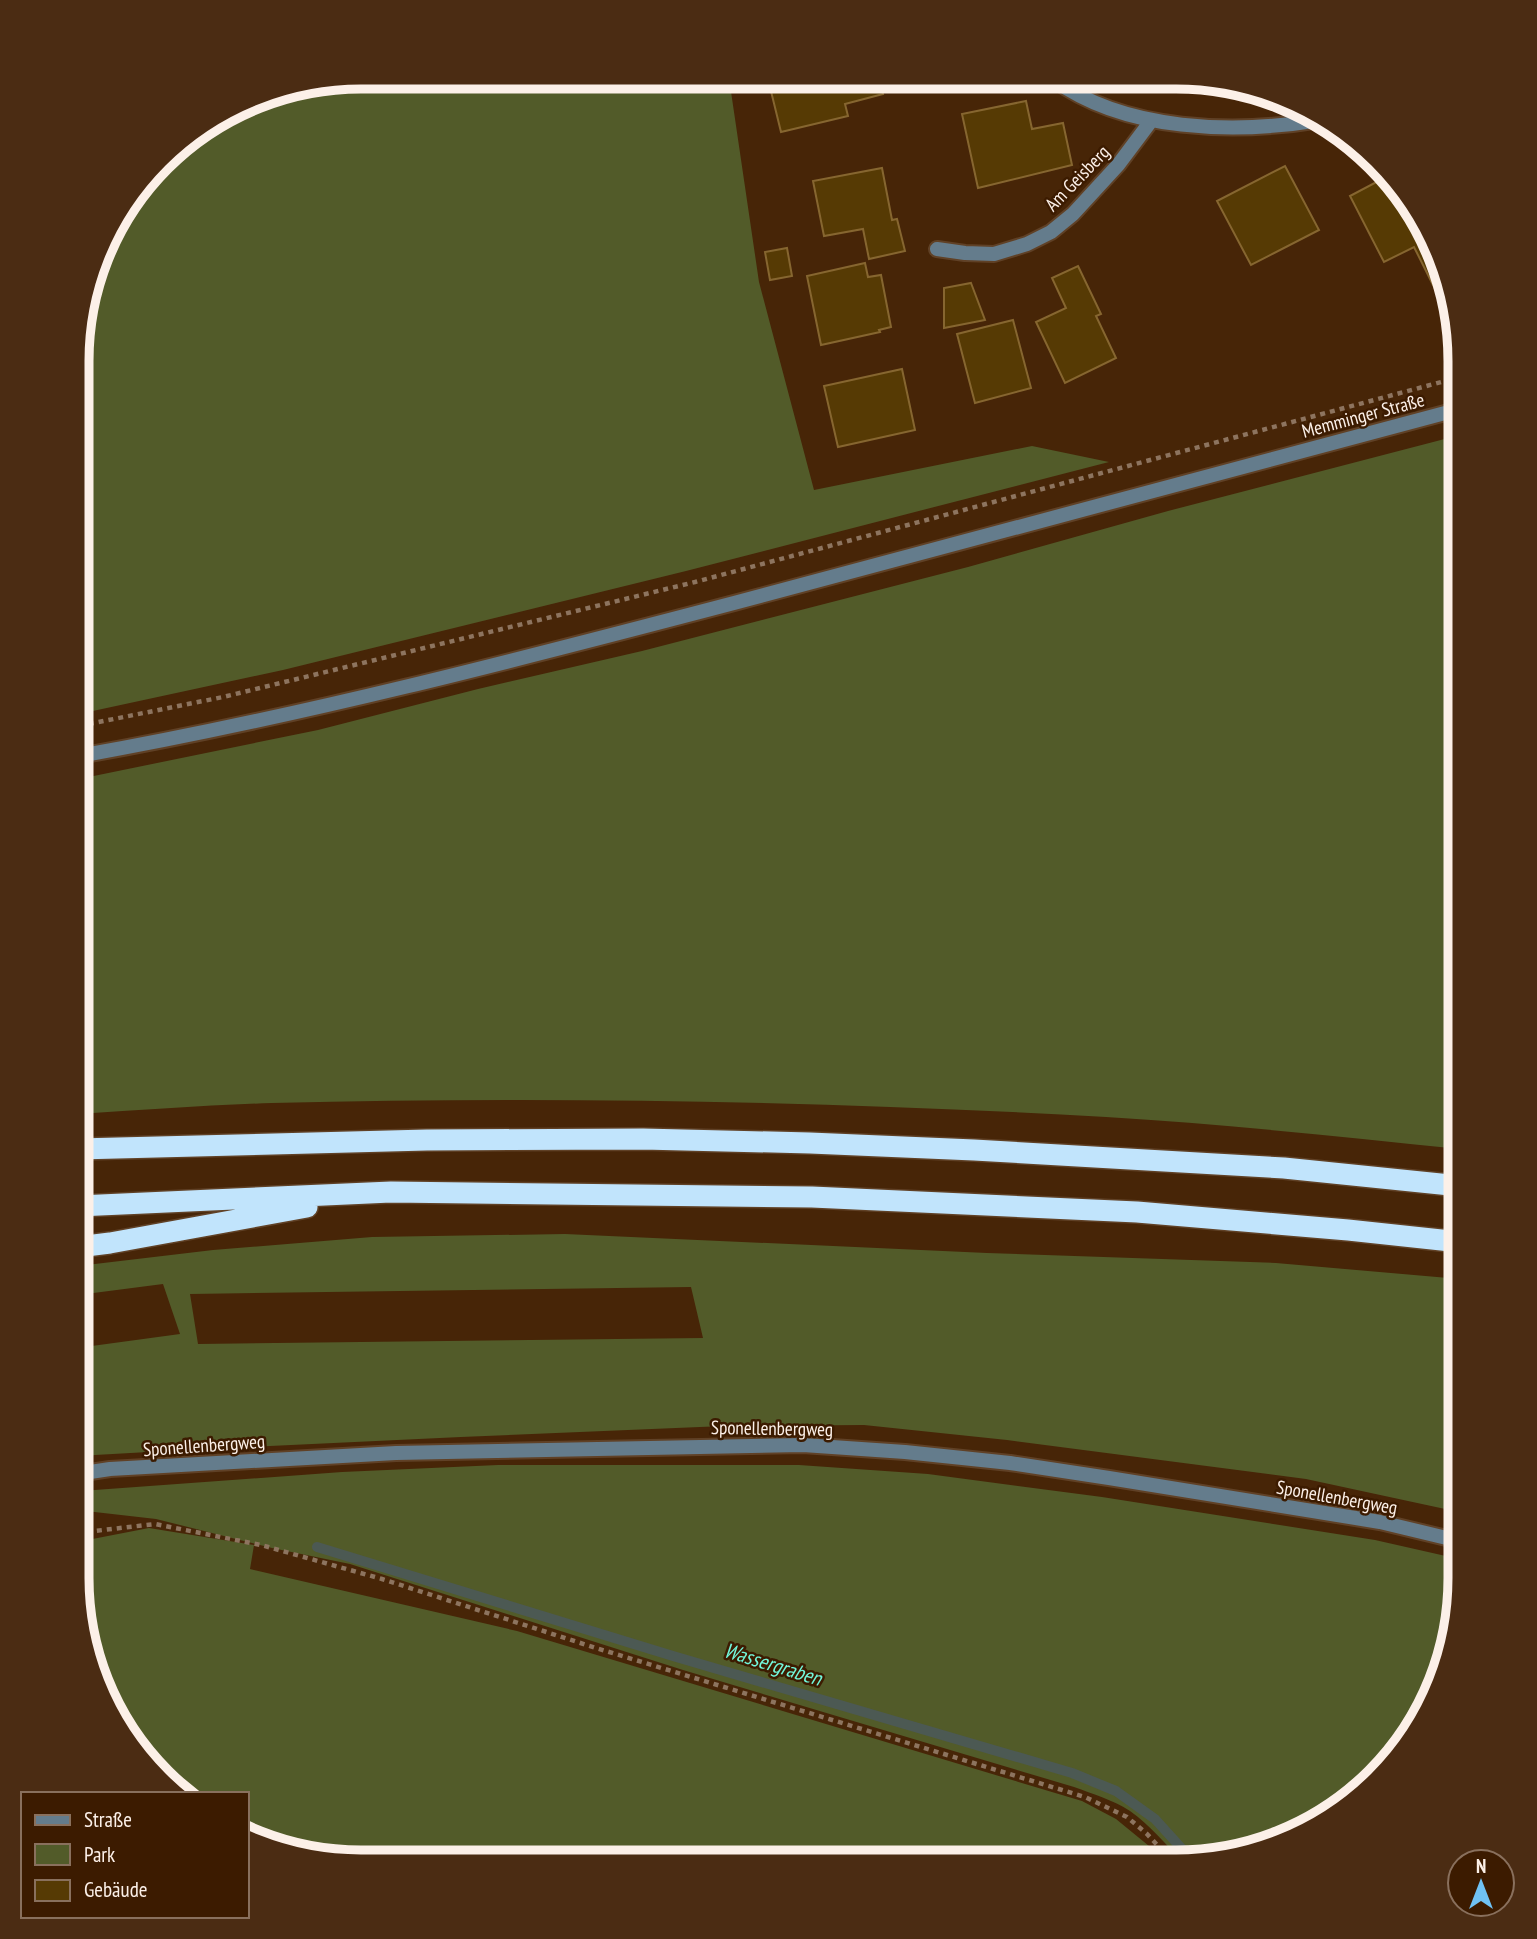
<svg xmlns="http://www.w3.org/2000/svg" width="1537" height="1939" font-family="'PT Sans Narrow',sans-serif">
  <rect width="100%" height="100%" fill="#472507"/>
  <path fill="#525b29" fill-rule="evenodd" d="M361,77L729,78L759,282L814,490L1032,446L1109,462L686,571L283,670L79,714V323L115,219L174,147L269,92Z
    M1460,435V1149C1342,1137 1224,1124 1106,1117C829,1101 550,1096 272,1103C208,1105 143,1110 78,1114L79,779L318,730L478,689L642,651L968,567L1168,511Z
    M565,1234L987,1253L1276,1263L1460,1279L1459,1512L1306,1479L1007,1440L864,1425L724,1426L461,1437L184,1450L95,1455L77,1458V1348L180,1334L163,1284L78,1295V1266L213,1250L372,1237ZM691,1287L703,1338L198,1344L190,1294Z
    M498,1465H799L928,1474L1102,1497L1375,1540L1459,1559V1596L1422,1720L1377,1779L1318,1824L1194,1861H1182C1166,1845 1150,1825 1130,1811C1113,1800 1093,1794 1074,1787L683,1670L350,1564L272,1548L156,1519L77,1510V1491H81L342,1472Z
    M149,1528L254,1545L250,1569L517,1631L1082,1801L1116,1819L1149,1846L1163,1861H342L270,1847L247,1836V1794H184L115,1720L87,1651L77,1578V1542Z"/>
  <g fill="none" stroke-linecap="round" stroke-linejoin="round">
    <path stroke="#4c5953" stroke-width="10" d="M317,1547L673,1656L1072,1773L1116,1791L1155,1819L1193,1861"/>
  </g>
  <path fill="#563a04" stroke="#866630" stroke-width="2" d="M788,78L879,79L883,94L845,104L848,116L781,132L769,83Z
    M1026,101L1032,129L1063,123L1072,165L978,188L962,114Z
    M1285,166L1319,230L1251,265L1217,201Z
    M882,168L892,220L897,219L905,251L869,259L863,229L824,236L813,181Z
    M1384,178L1422,219L1450,287L1452,301L1443,305L1414,247L1384,262L1350,196Z
    M787,248L792,276L770,280L765,252Z
    M865,263L868,277L881,275L891,327L879,330L880,332L821,345L807,276Z
    M1078,266L1101,314L1096,316L1116,358L1065,383L1036,322L1066,308L1052,278Z
    M971,283L985,320L944,328V288Z
    M1013,320L1031,388L975,403L957,334Z
    M902,369L915,430L838,447L824,386Z"/>
  <g fill="none" stroke-linecap="round" stroke-linejoin="round">
    <defs>
      <path id="minor" d="M1053,79C1125,132 1235,134 1320,120
        M937,249L965,253L994,254L1027,244L1051,232L1073,214L1118,165L1151,121"/>
      <path id="tertiary" d="M79,756C299,717 517,660 734,603C976,539 1218,473 1460,409
        M77,1474L110,1469L396,1453L803,1445L905,1452L1010,1463L1109,1478L1380,1522L1459,1541"/>
      <path id="motorway" d="M78,1149L427,1140L643,1139L810,1143L974,1150L1284,1168L1460,1186
        M78,1206L391,1192L812,1197L1137,1212L1348,1230L1460,1242
        M78,1247L110,1243L307,1207"/>
    </defs>
    <use href="#minor" stroke="#604126" stroke-width="18"/>
    <use href="#tertiary" stroke="#604126" stroke-width="18"/>
    <use href="#motorway" stroke="#604126" stroke-width="24"/>
    <path stroke="#8d745f" stroke-width="4.5" stroke-dasharray="5 5" stroke-linecap="butt" d="M79,726L223,697L695,582L1460,377
      M77,1533L155,1524L261,1545L382,1579L596,1648L1085,1797L1127,1817L1147,1834L1172,1861"/>
    <use href="#minor" stroke="#647c8c" stroke-width="14"/>
    <use href="#tertiary" stroke="#647c8c" stroke-width="14"/>
    <use href="#motorway" stroke="#c1e4fc" stroke-width="21"/>
  </g>
  <g text-anchor="middle" dominant-baseline="central" stroke-width="5" stroke-linejoin="round" paint-order="stroke">
    <g font-size="19" fill="#fcf0e8" stroke="#3c1b00">
      <text transform="translate(1077 178) rotate(-46)">Am Geisberg</text>
      <text transform="translate(1363 415) rotate(-15)">Memminger Straße</text>
      <text transform="translate(772 1428) rotate(1)">Sponellenbergweg</text>
      <text transform="translate(204 1445) rotate(-4)">Sponellenbergweg</text>
      <text transform="translate(1337 1497) rotate(10)">Sponellenbergweg</text>
    </g>
    <g font-size="21" font-style="italic" fill="#72f6da" stroke="#3c1b00">
      <text transform="translate(773 1664) rotate(17)">Wassergraben</text>
    </g>
  </g>
  <path d="M0 0H1537V1939H0ZM361 89H1176A272 272 0 0 1 1448 361V1578A272 272 0 0 1 1176 1850H361A272 272 0 0 1 89 1578V361A272 272 0 0 1 361 89Z" fill="#4b2c13" fill-rule="evenodd"/>
  <path fill="none" stroke="#fcf0e8" stroke-width="9" d="M361 89H1176A272 272 0 0 1 1448 361V1578A272 272 0 0 1 1176 1850H361A272 272 0 0 1 89 1578V361A272 272 0 0 1 361 89Z"/>
  <rect x="21" y="1792" width="228" height="126" fill="#3c1b00" stroke="#89705d" stroke-width="2"/>
  <rect x="35" y="1815" width="35" height="10" fill="#647c8c" stroke="#89705d" stroke-width="2"/>
  <text x="84" y="1827" font-size="21" fill="#fcf0e8">Straße</text>
  <rect x="35" y="1844" width="35" height="21" fill="#525b29" stroke="#89705d" stroke-width="2"/>
  <text x="84" y="1862" font-size="21" fill="#fcf0e8">Park</text>
  <rect x="35" y="1880" width="35" height="21" fill="#563a04" stroke="#89705d" stroke-width="2"/>
  <text x="84" y="1897" font-size="21" fill="#fcf0e8">Gebäude</text>
  <g transform="translate(1481 1883)"><circle r="33" fill="#3c1b00" stroke="#89705d" stroke-width="2"/>
  <path d="M0-5L12 26L0 18L-12 26Z" fill="#70c2f4"/>
  <text y="-10" font-size="19" font-weight="bold" text-anchor="middle" fill="#fcf0e8">N</text>
  </g>
</svg>
